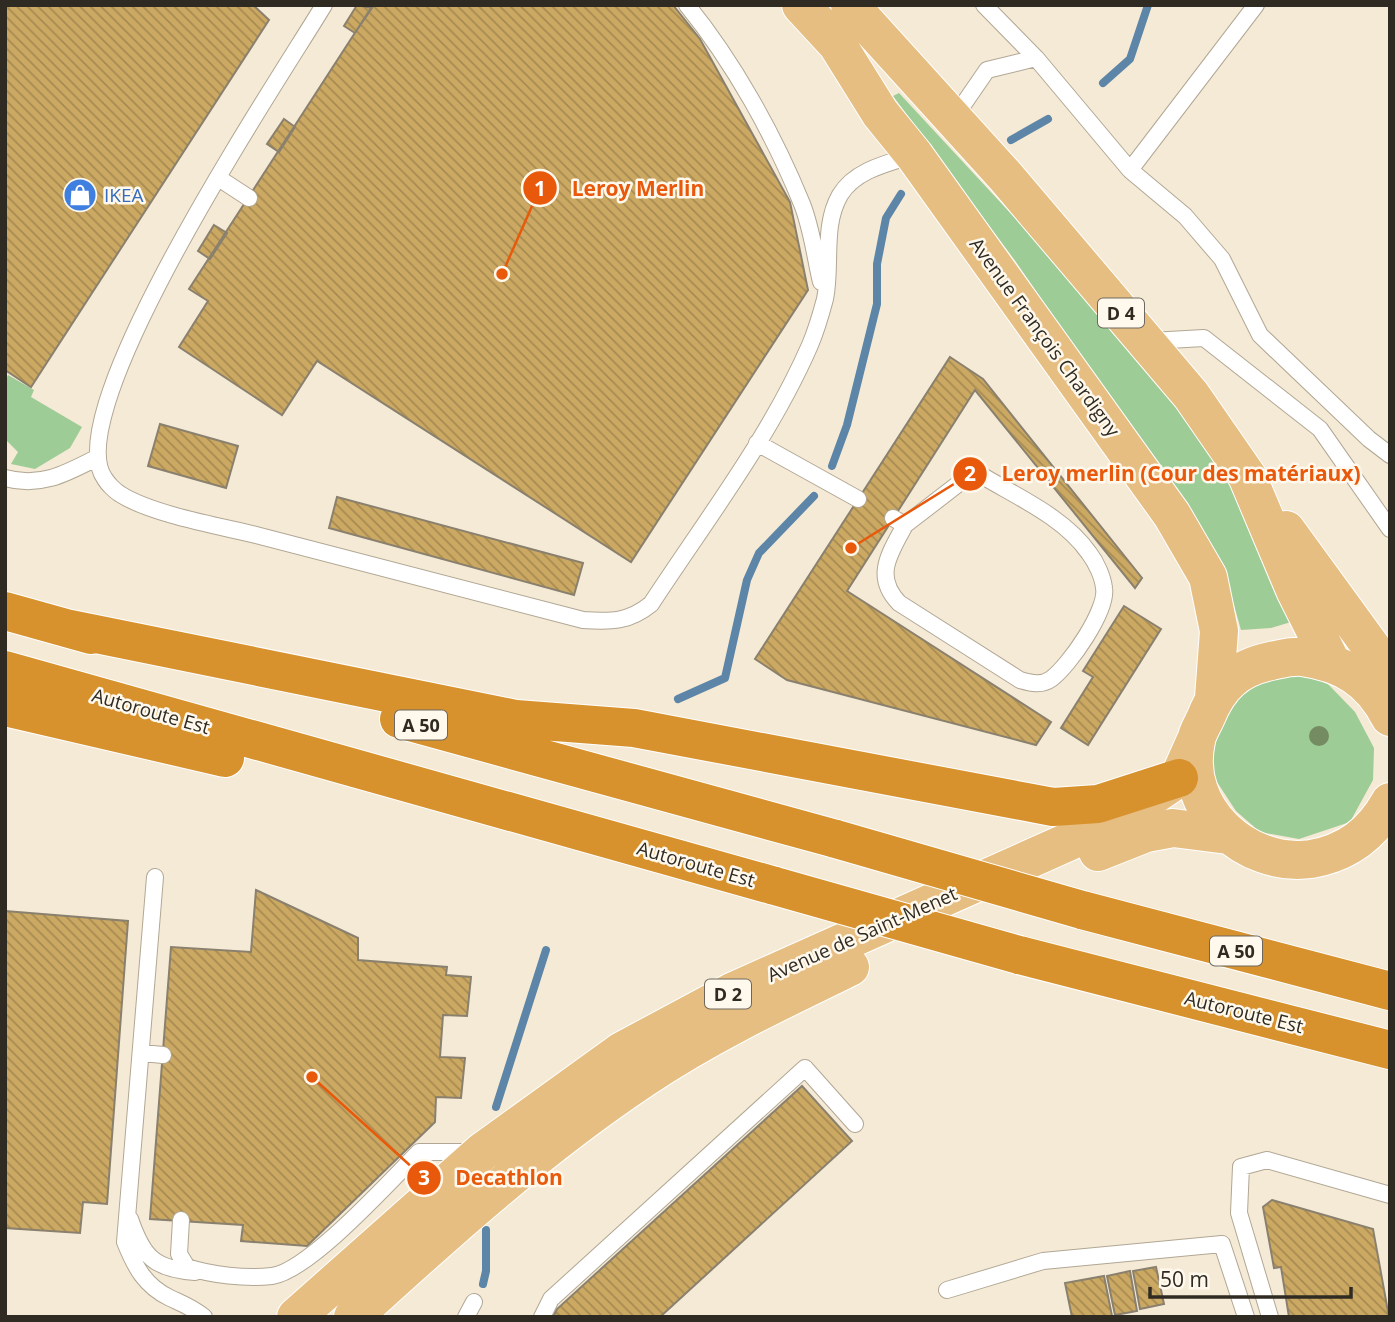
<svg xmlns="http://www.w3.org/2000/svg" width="1395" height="1322" font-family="'Open Sans',sans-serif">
  <defs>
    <pattern id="building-back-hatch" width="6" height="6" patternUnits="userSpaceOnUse" patternTransform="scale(1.75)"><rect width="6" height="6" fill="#cca963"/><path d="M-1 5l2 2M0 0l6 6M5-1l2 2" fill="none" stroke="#a68a51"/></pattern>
  </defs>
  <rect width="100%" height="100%" fill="#f5ead6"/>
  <path fill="#9ecc96" d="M899,93L1158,372L1232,482L1291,622L1271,628L1241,630L1228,584L1110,399L1016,262L893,96Z
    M8,375L34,390L31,397L82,427L70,448L35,469L11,464L18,452L5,439V381Z
    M1286,671L1326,682L1355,712L1374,748L1373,780L1350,822L1299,839L1260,832L1236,811L1215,779L1207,740L1225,699Z"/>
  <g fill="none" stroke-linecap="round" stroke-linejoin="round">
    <path stroke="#5c85a7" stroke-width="8" d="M1103,83L1130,59L1148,5
      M1011,140L1048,119
      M832,466L847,425L877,304V264L886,218L901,194
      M678,699L725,678L747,580L759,553L814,496
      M496,1107L546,950
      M483,1284L486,1271V1230"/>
  </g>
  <path fill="url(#building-back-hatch)" stroke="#8a806e" stroke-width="2" d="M5,5H253L269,20L31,387L5,370Z
    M357,5L372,8L355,33L344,26Z
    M373,5H673L700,39L790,202L808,290L631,562L317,361L282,415L179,347L208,301L189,289Z
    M284,119L295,127L279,152L267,144Z
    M214,225L227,233L210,259L198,251Z
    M950,357L983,379L1142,578L1135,588L975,390L847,591L1051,722L1036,745L787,680L755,659Z
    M160,424L238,446L226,488L148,466Z
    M337,497L583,563L574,595L329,528Z
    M1124,606L1161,629L1088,745L1061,728L1093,677L1083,671Z
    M256,890L358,938V960L447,967L446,975L471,977L467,1016L443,1015L440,1057L465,1058L461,1098L436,1097L435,1122L307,1246L241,1241L243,1225L150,1219L171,947L251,952Z
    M5,911L128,921L107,1204L83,1202L80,1233L5,1228Z
    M802,1086L852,1141L660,1317H553L557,1309Z
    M1272,1200L1373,1229L1389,1317H1289L1281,1267L1274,1268L1263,1207Z
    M1156,1267L1164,1304L1140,1309L1133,1271Z
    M1130,1271L1137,1311L1115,1315L1107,1276Z
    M1104,1276L1112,1316L1072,1317L1065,1283Z"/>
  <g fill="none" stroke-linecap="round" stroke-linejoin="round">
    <defs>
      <path id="lane" d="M324,5C282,75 55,413 105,479C108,484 115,491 120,494C151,514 219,526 256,535C365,564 474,592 583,620C611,622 629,622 651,604C706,520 770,437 810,345C816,331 821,314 825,299C832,265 822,226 840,195C855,170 888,163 914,155
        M687,5C734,63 774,135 802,204C812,229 815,257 821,282
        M984,5L1036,58
        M954,118L987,70L1036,58L1130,170L1256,5
        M1130,170L1185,216L1222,259L1260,335L1369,439L1390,455
        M220,179L249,198
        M1151,341L1204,338L1320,429L1390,529
        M757,443L858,499
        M5,478C41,488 67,473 98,457
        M893,518L905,525L962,481L981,475C1017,497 1064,517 1089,553C1096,562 1103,577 1104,588C1108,610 1069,666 1051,679C1041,686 1031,683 1020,680L899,603C873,576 890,553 905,525
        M155,877L125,1242C135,1267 145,1286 170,1298C183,1304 192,1307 204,1317
        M142,1053L163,1055
        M130,1219C143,1257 154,1269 195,1272
        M181,1220L179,1254L187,1267C211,1275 246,1279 272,1276C309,1271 390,1181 419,1152H473
        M947,1290L1043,1261L1222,1244L1246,1317
        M466,1317L474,1302
        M542,1317L551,1299L805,1068L855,1124
        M1270,1317L1239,1213L1241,1167L1267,1160L1390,1195"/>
      <path id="primary" d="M801,5L837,44L880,113L914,155L1172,515L1208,577L1219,631L1214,698
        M850,5L1006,177L1191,395L1247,476L1295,590L1331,662
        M1286,530L1390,673
        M1390,717C1371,679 1343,663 1302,657C1291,656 1281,659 1271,661C1237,668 1219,685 1206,717C1203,724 1197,733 1196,741C1181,809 1246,868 1311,859C1347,853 1372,834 1390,802
        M1098,852L1146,833L1173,828L1228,835
        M296,1317L482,1152L622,1051L734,991L1115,821L1179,778L1195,742
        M353,1317C446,1232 539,1148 644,1078C708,1035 780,1001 850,967"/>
      <path id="highway" d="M5,611L91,635
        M66,628L516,719L634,728L1053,807L1098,804L1179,778
        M5,670L775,886
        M5,707L225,758
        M399,719L836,839
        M1082,910L1390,991
        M1019,955L1390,1050"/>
    </defs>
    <use href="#lane" stroke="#b1a794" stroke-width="18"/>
    <use href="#primary" stroke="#fff" stroke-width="40"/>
    <use href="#highway" stroke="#fff" stroke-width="40"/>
    <use href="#lane" stroke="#fff" stroke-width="16"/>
    <use href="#primary" stroke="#e7be82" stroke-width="38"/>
    <use href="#highway" stroke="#d7922e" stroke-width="38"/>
    <defs>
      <path id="highway-bridge" d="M836,839L1082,910
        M775,886L1019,955"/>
    </defs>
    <use href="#highway-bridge" stroke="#fff" stroke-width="40" stroke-linecap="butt"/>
    <use href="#highway-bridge" stroke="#d7922e" stroke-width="38"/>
  </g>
  <circle fill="#758b61" cx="1319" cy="736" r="10"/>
  <defs>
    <symbol id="shop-disc" viewBox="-11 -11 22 22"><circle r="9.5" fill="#3f7fe0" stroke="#fff8ec"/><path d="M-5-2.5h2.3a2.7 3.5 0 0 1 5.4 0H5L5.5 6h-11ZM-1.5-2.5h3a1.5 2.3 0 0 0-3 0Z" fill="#fff"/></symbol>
  </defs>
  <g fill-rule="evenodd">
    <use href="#shop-disc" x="61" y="176" width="38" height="38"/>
  </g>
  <g text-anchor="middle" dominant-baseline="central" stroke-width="5" stroke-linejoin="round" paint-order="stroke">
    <g fill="#fff8ec" stroke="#6d685f" stroke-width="2">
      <rect x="1098" y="298.5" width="46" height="29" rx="5"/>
      <rect x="395" y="710.5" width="52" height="29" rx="5"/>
      <rect x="1210" y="936.5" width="52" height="29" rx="5"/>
      <rect x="705" y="979.5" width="46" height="29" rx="5"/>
    </g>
    <g font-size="18" font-weight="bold" fill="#2f2b23">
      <text x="1121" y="313">D 4</text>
      <text x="421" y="725">A 50</text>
      <text x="1236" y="951">A 50</text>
      <text x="728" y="994">D 2</text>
    </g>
    <g font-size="19" fill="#366cbe" stroke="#fff8ec" text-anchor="start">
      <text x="104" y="195">IKEA</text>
    </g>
    <g font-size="19" fill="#2f2b23" stroke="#fff8ec">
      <text transform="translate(1045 337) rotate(54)">Avenue François Chardigny</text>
      <text transform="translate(151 711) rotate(16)">Autoroute Est</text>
      <text transform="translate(696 864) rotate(16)">Autoroute Est</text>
      <text transform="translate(862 934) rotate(-24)">Avenue de Saint-Menet</text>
      <text transform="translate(1244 1012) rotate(14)">Autoroute Est</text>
    </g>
  </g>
  <path fill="none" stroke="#e8590c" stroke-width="2.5" d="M502 274L540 188M851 548L970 474M312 1077L424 1178"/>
  <g fill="#e8590c" stroke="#fff8ec" stroke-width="2.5">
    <circle cx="502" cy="274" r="7"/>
    <circle cx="851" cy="548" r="7"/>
    <circle cx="312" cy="1077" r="7"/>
    <circle cx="540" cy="188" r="18"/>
    <circle cx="970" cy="474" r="18"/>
    <circle cx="424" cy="1178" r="18"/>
  </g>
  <g font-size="21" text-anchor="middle" font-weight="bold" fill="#fff">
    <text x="540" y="196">1</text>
    <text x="970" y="481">2</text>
    <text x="424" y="1185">3</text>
  </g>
  <g font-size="21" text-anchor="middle" font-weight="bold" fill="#e8590c" stroke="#fff8ec" stroke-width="5" stroke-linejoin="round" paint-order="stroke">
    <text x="638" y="196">Leroy Merlin</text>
    <text x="1181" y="481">Leroy merlin (Cour des matériaux)</text>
    <text x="509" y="1185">Decathlon</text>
  </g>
  <rect width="1395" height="1322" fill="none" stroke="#2f2b23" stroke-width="14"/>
  <path d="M1150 1287v10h201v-10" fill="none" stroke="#2f2b23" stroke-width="3.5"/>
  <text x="1160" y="1287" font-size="21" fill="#2f2b23" stroke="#fff8ec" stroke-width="5" paint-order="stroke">50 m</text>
</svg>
